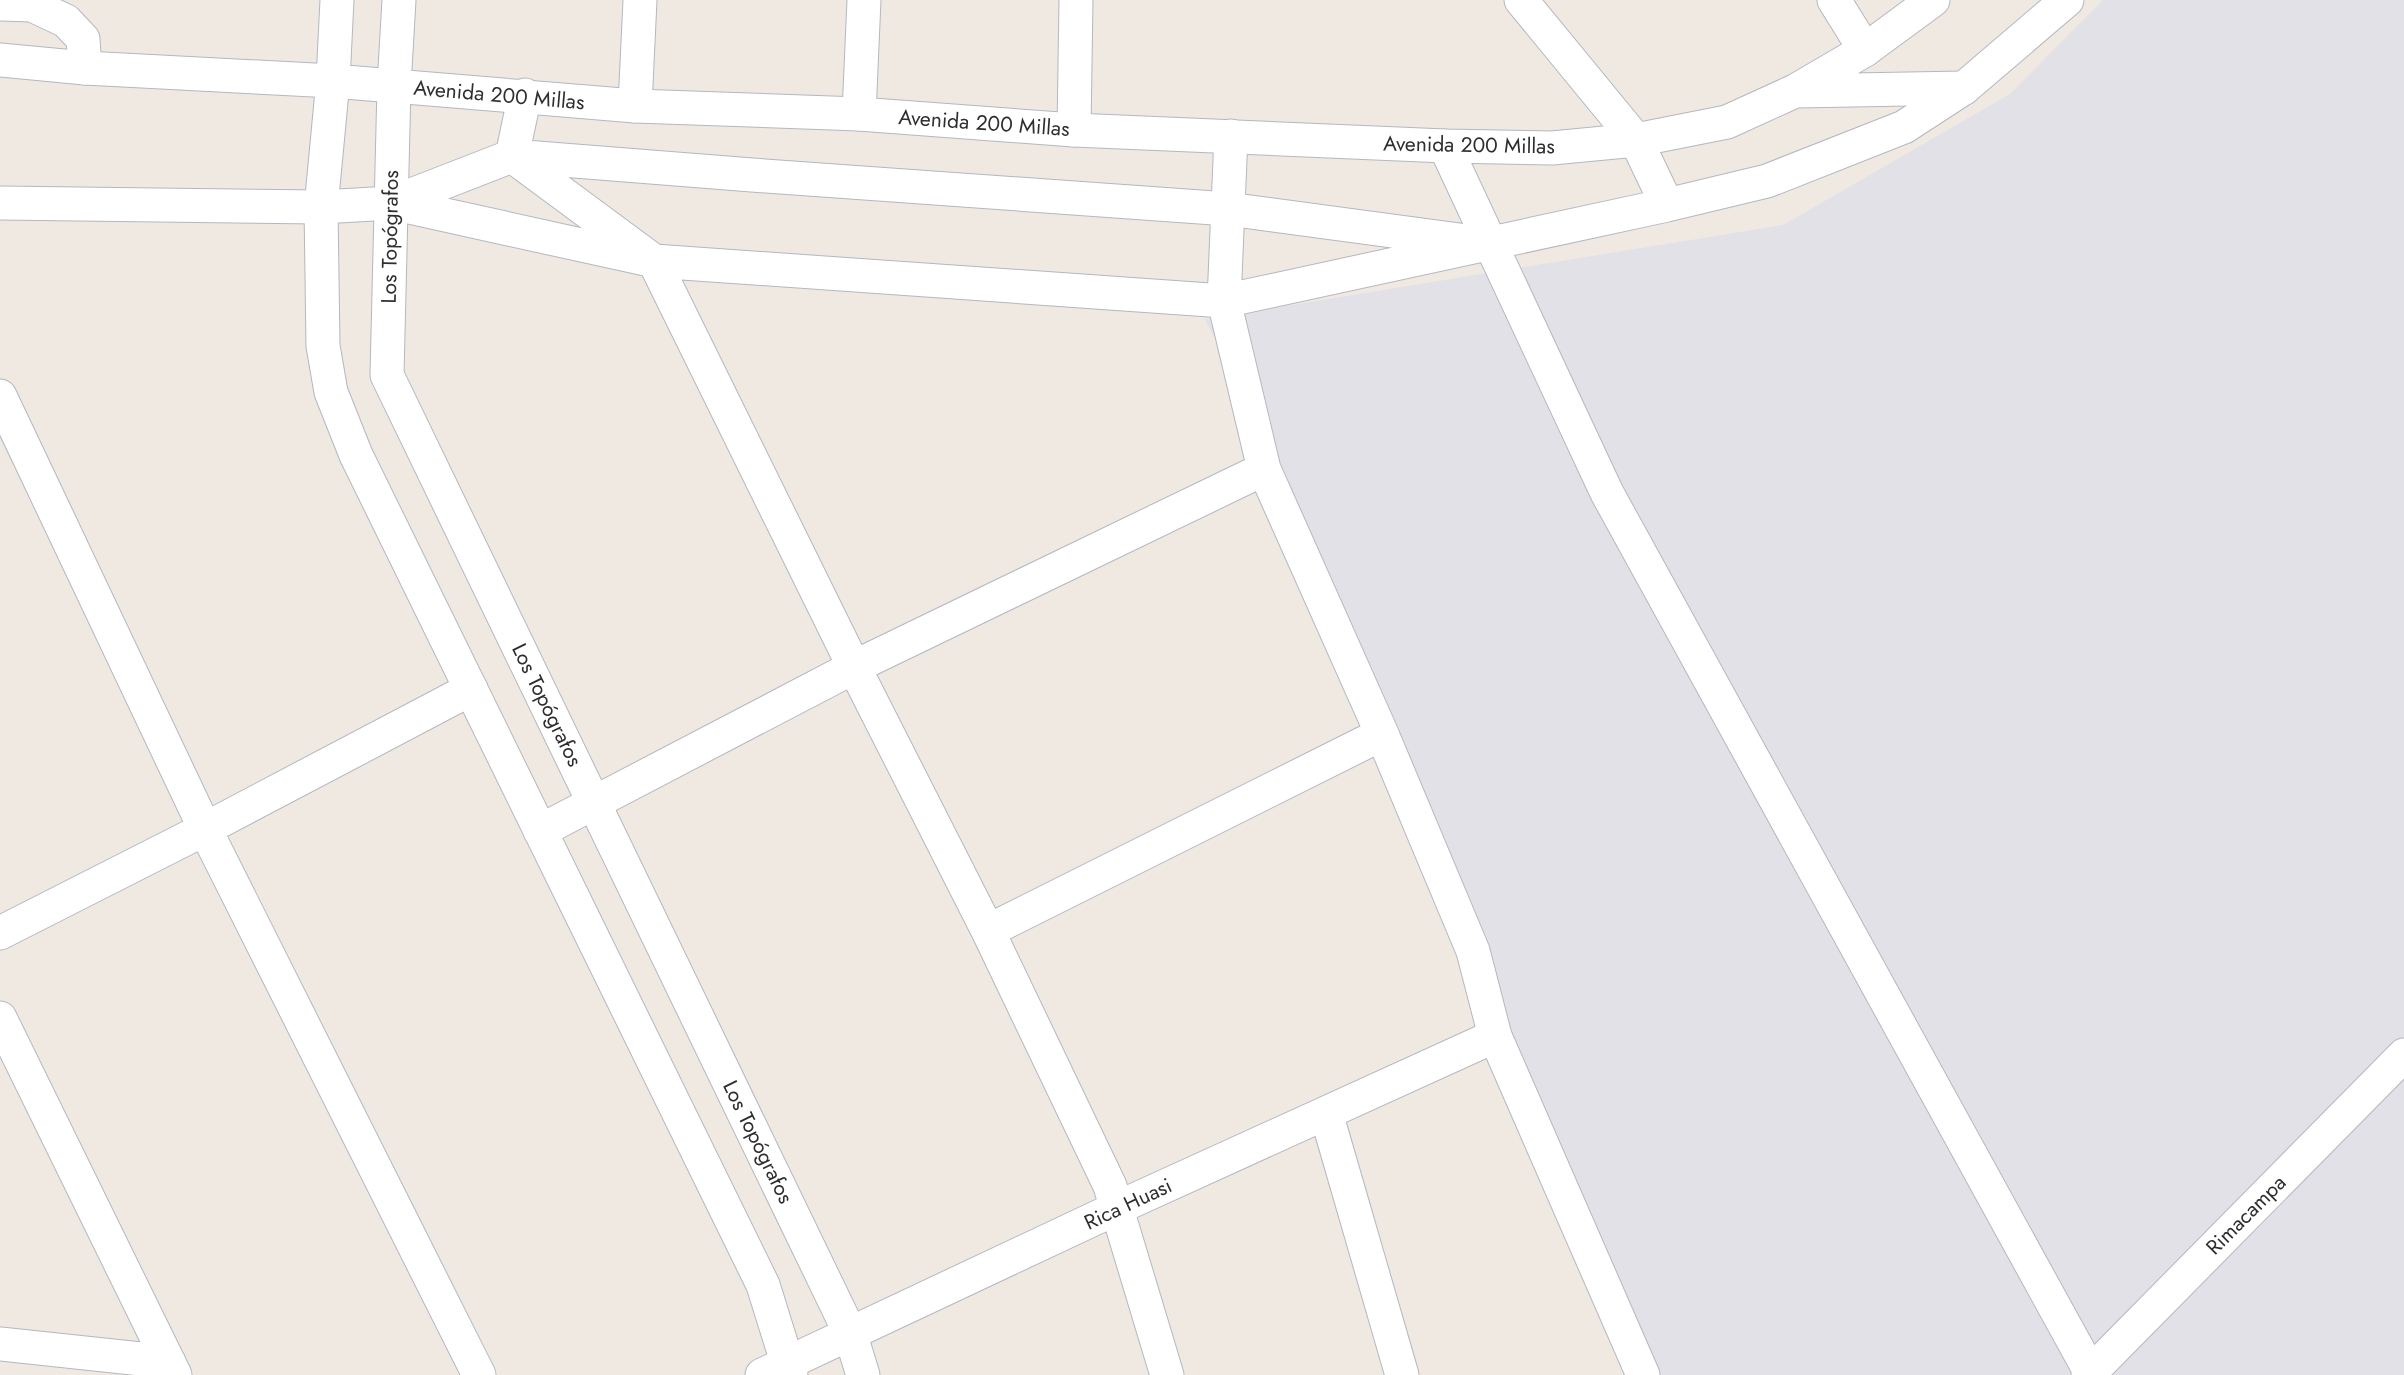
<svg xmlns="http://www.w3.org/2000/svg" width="2404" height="1375" font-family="Jost,sans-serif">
  <rect width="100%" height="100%" fill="#efe9e1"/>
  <path fill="#e3e1e8" d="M2103,0H2404V1375H1653L1511,1040L1278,467L1205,319L1783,225L2010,94Z"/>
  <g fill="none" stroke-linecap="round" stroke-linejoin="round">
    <defs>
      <path id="street" d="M1521,0L1636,140L1667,205
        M1834,0L1865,50
        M0,4L32,5L66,21L83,39L85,68
        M525,95L512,156L654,261L854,667L988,931L1110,1186L1167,1375
        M635,106L640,0
        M859,114L864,0
        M1074,130L1076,0
        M1231,136L1224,301L1264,469L1382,734L1473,951L1495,1036L1643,1375
        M1445,146L1607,493L2092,1375
        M0,203L321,207L391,203L654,261L1224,301L1667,205L1767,181L1904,127L1964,88L2067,0
        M391,203L512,156L752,175L1228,209L1467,241
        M0,396L205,829L479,1375
        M540,831L854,667L1264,469
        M988,931L1382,734
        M0,933L205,829L471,689
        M0,1018L175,1375
        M1326,1113L1402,1375
        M0,1344L169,1362
        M762,1375L1117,1208L1495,1036"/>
      <path id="secondary" d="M337,0L333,81L321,207L323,346L331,392L356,455L763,1285L791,1375
        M399,0L394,86L387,375L850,1333L863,1375
        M0,60L85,68L333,81L635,106L859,114L1074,130L1445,146L1552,148L1636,140L1727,122L1795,91L1865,50L1933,0
        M1797,91L1964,88
        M2088,1375L2404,1055"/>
    </defs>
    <use href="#street" stroke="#b4b7c1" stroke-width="35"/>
    <use href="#secondary" stroke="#b4b7c1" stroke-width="35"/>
    <use href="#street" stroke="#fff" stroke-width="33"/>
    <use href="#secondary" stroke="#fff" stroke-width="33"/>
  </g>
  <g text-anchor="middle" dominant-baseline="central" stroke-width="4.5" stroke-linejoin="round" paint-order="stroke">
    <g font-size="21" fill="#2e2e2e" stroke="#fff">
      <text transform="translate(499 95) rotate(5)">Avenida 200 Millas</text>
      <text transform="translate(984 123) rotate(4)">Avenida 200 Millas</text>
      <text transform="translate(1469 145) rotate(1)">Avenida 200 Millas</text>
      <text transform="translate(390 237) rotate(-89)">Los Topógrafos</text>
      <text transform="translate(547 705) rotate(64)">Los Topógrafos</text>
      <text transform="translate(758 1142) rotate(64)">Los Topógrafos</text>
      <text transform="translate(1128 1204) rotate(-25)">Rica Huasi</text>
      <text transform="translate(2246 1215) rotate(-45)">Rimacampa</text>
    </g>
  </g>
</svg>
